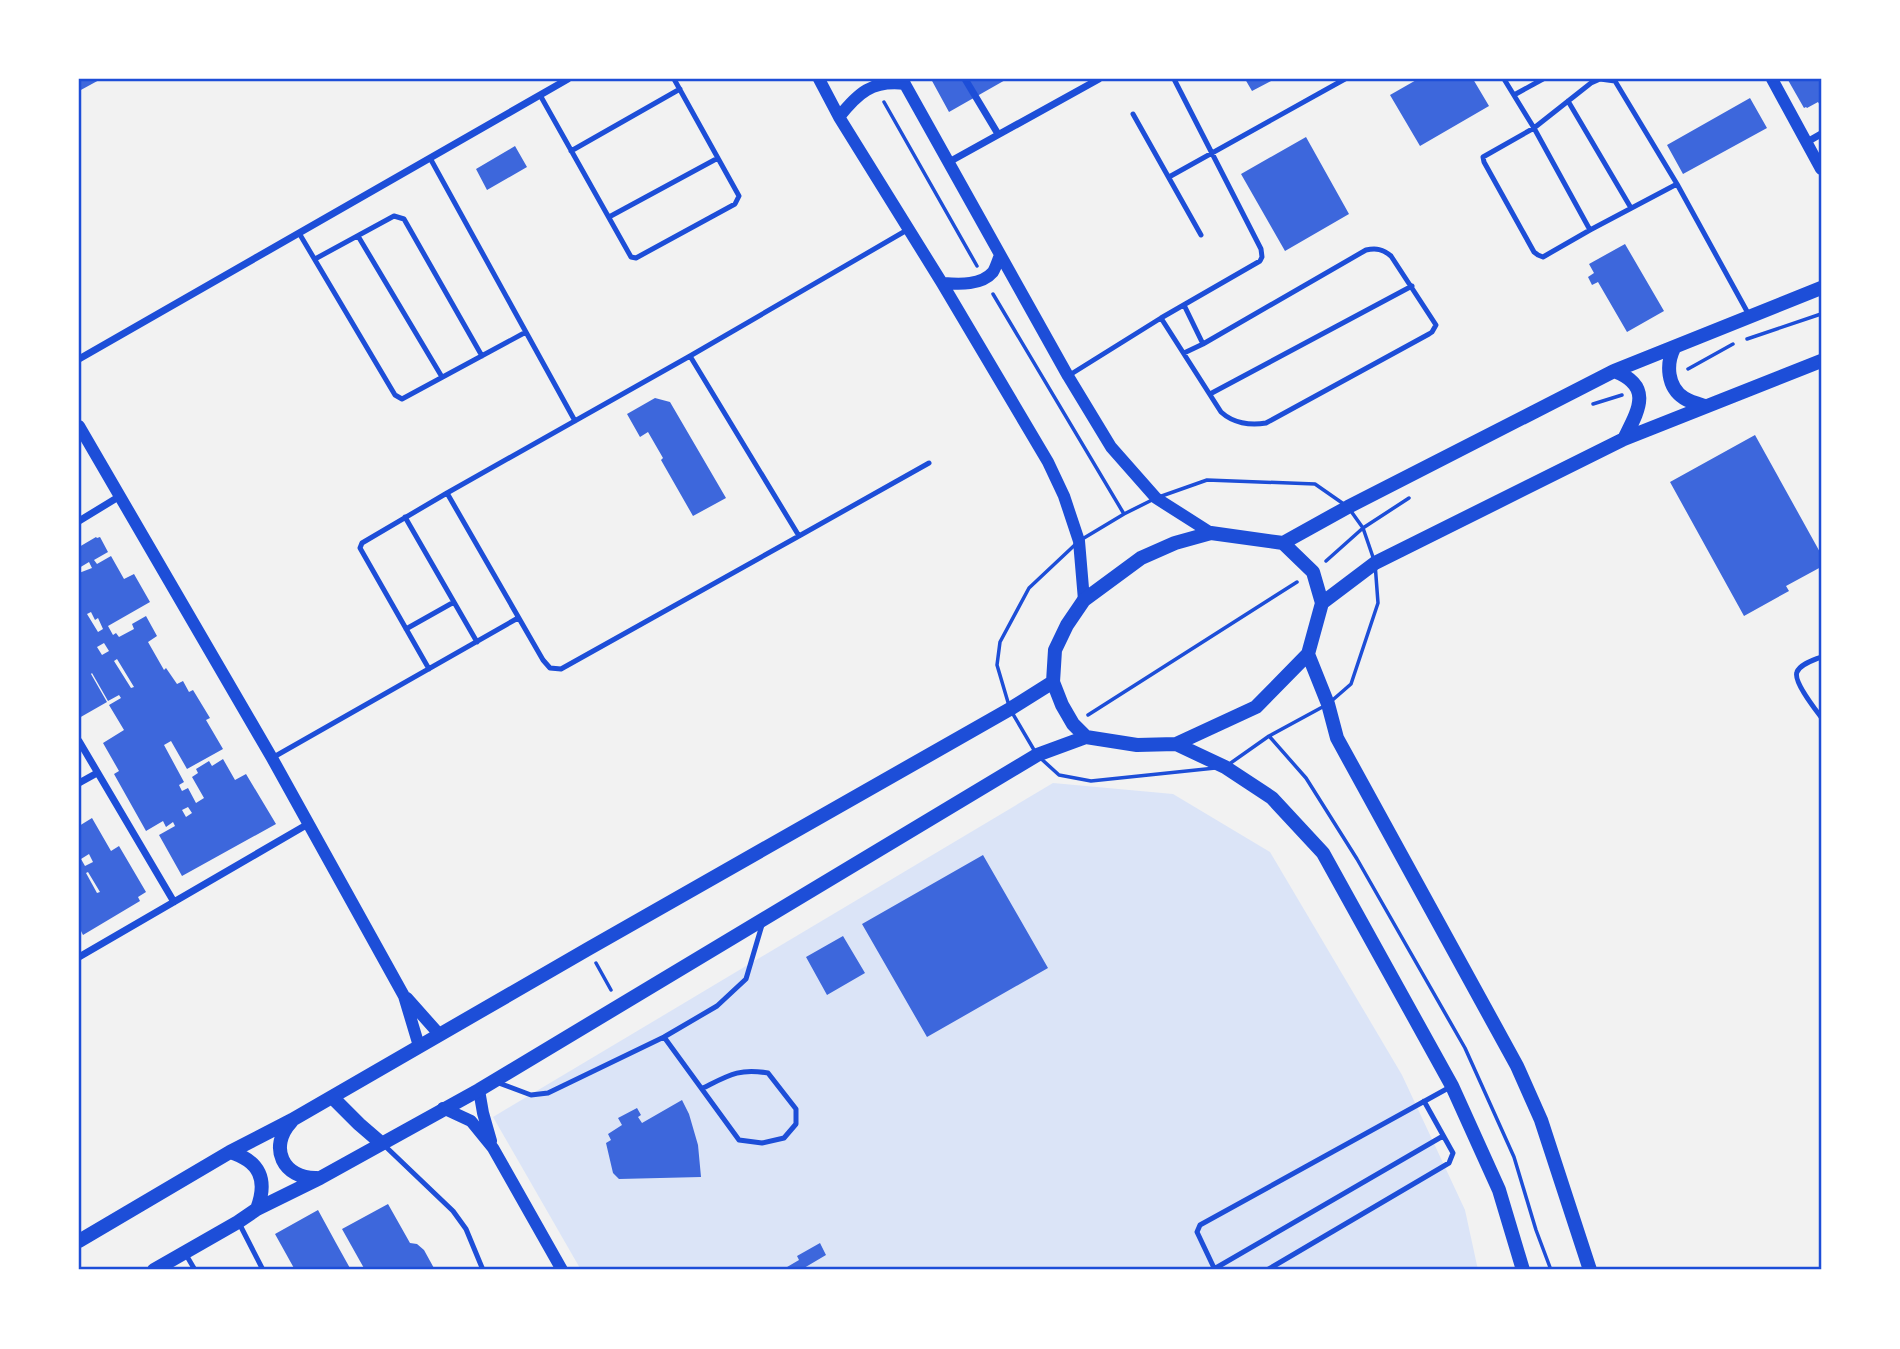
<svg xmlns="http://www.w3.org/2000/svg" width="1900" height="1349" font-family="'Space Grotesk',sans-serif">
  <rect width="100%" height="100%" fill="#f2f2f2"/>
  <path fill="#dbe4f7" d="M1053,783L1173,794L1270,852L1402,1075L1465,1210L1478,1270H581L493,1117Z"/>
  <path fill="#3d67dc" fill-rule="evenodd" d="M79,79H101L79,91Z
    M931,79H1007L949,112Z
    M1245,79H1275L1252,91Z
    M1418,79H1473L1489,106L1420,146L1390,95Z
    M1789,79H1821V107L1818,102L1807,108L1806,107L1804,108L1788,80Z
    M1750,98L1767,128L1683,174L1667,145Z
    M1306,137L1349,214L1285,251L1241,174Z
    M515,146L527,167L487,190L476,169Z
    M1625,244L1664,311L1627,332L1598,282L1592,285L1588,277L1594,273L1589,264Z
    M655,398L670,402L726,498L693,516L661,460L663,458L648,432L640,437L627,414Z
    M1755,435L1821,554V567L1786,586L1789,591L1744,616L1670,482Z
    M96,537L97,538L100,537L108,552L94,560L97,564L111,556L124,579L134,574L150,602L108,626L113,635L116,633L119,637L134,629L132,624L146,616L157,636L148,642L164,670L166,668L177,684L183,681L189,692L193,690L210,718L206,720L223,749L187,769L171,741L164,745L184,782L179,785L182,791L188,788L196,803L204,798L192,777L198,773L196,769L209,761L212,766L223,759L235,780L246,774L276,824L182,876L159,835L175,826L173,822L166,827L163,821L146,831L114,774L119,771L103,743L124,730L109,705L121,698L119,695L108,701L92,673L91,674L107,702L79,718V573L92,568L89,562L79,568V547ZM91,612L95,620L98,618L103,629L98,632L87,614ZM104,643L109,651L102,655L97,647ZM117,659L134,687L131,688L114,661ZM188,807L192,813L186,817L182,810Z
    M92,818L111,851L119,846L146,892L138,897L140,901L83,935L79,927V826ZM89,854L93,862L85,866L81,859ZM88,872L100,892L97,893L86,873Z
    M983,855L1048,968L927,1037L862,924Z
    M843,936L865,973L827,995L806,957Z
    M682,1100L689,1114L698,1145L701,1177L619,1179L613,1173L606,1143L611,1140L608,1134L622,1125L618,1118L637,1108L641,1115L638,1117L642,1123Z
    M388,1204L410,1243L417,1244L424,1250L435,1270H365L342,1229Z
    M318,1210L336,1243L351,1270H295L275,1234Z
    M820,1243L826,1255L804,1268L805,1270H782L799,1260L797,1256Z"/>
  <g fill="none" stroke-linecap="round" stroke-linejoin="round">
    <path stroke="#1d4ed8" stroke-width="3.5" d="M884,102L977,266
      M993,294L1124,514
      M1747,339L1821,314
      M1688,369L1733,344
      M1593,404L1622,395
      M1207,480L1315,484L1348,507L1363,528L1375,563L1378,603L1351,684L1328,704L1269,736L1225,767L1091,781L1059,775L1037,755L1010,709L997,665L1000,642L1029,588L1079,541L1124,514L1156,498Z
      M1326,561L1363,528L1409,498
      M1088,715L1297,582
      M1269,736L1306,778L1357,859L1465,1048L1514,1157L1536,1230L1551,1270
      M596,963L611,990"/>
    <path stroke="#1d4ed8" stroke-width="5" d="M1504,79L1534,128L1590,230
      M540,95L631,257L636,258L735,204L739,196L674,79
      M1514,95L1543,79
      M1568,101L1631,208
      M1133,114L1201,235
      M571,151L680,89
      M430,158L575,421
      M1169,177L1345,79
      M1677,184L1590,230L1543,257L1538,255L1534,252L1484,162L1483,157L1534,128L1591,83L1600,79L1615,81L1677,184L1749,315
      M609,217L718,158
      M299,233L395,395L402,399L526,332
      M358,236L442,377
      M315,259L394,216L404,219L482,356
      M1161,318L1221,412C1233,423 1250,426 1266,423L1429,334L1432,332L1436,325L1391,256C1383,249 1376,248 1366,250L1203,344L1184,305
      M1184,353L1203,344
      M690,356L799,536L561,669L550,668L543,660L447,493L690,356L907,230
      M1068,376L1161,318L1260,261L1262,257L1261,249L1174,79
      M1210,394L1412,286
      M405,517L477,642
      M799,536L929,463
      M406,629L454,602
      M1821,657C1814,660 1800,664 1797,672C1793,681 1815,709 1821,717
      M429,669L360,548L362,543L447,493
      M272,758L518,618
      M664,1037L739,1140L762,1143L784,1138L796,1124V1109L768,1073C739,1068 729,1075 703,1088
      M496,1082L531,1095L548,1093L664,1037L717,1006L746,979L762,925
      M385,1146L453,1211L466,1229L483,1270
      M239,1223L263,1270
      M185,1253L195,1270
      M1214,1269L1443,1136
      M1215,1270L1197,1232L1200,1225L1452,1086
      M1267,1270L1449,1163L1453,1153L1424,1101"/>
    <path stroke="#1d4ed8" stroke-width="7" d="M965,79L998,134
      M1807,142L1821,134
      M949,162L1099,79
      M79,359L568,79
      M79,521L120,496
      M79,741L174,902
      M79,783L97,773
      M79,957L308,824"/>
    <path stroke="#1d4ed8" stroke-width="12" d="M819,79L839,117L942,283L1048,462L1064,496L1079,541L1084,600
      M902,79L1068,376L1111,447L1156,498L1211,533
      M1772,79L1821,169
      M839,117C858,93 872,80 905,84
      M942,283C958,284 981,286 993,272C996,267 998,260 1000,255
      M79,426L272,758L404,996L419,1046
      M407,998L439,1034
      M479,1090L483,1113L491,1141
      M443,1108L471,1121L493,1148L562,1270"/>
    <path stroke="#1d4ed8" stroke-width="14" d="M1674,348C1666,364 1667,387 1684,398C1690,402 1698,404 1705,406
      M1614,371C1654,386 1638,411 1624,439
      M1211,533L1283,543L1313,572L1322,603L1308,654L1256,707L1176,744L1137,745L1086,737L1073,724L1062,705L1053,682L1055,650L1067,625L1084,600L1141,558L1175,543Z
      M1283,543L1348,507L1614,371L1821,288
      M1322,603L1375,563L1624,439L1821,361
      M1308,654L1328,704L1337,738L1517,1066L1541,1120L1590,1270
      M1176,744L1225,767L1272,798L1323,853L1452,1086L1499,1190L1523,1270
      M332,1097L359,1124L381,1143
      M291,1122C268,1147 283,1179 317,1178
      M230,1152C260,1161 268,1180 257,1209
      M79,1241L230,1152L292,1120L588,949L1010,709L1053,682
      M154,1270L238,1222L257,1209L320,1178L479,1090L1037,755L1086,737"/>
  </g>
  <rect width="1900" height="1349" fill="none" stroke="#ffffff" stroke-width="161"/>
  <rect x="80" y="80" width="1740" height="1188" fill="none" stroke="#1d4ed8" stroke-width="2.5"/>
</svg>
